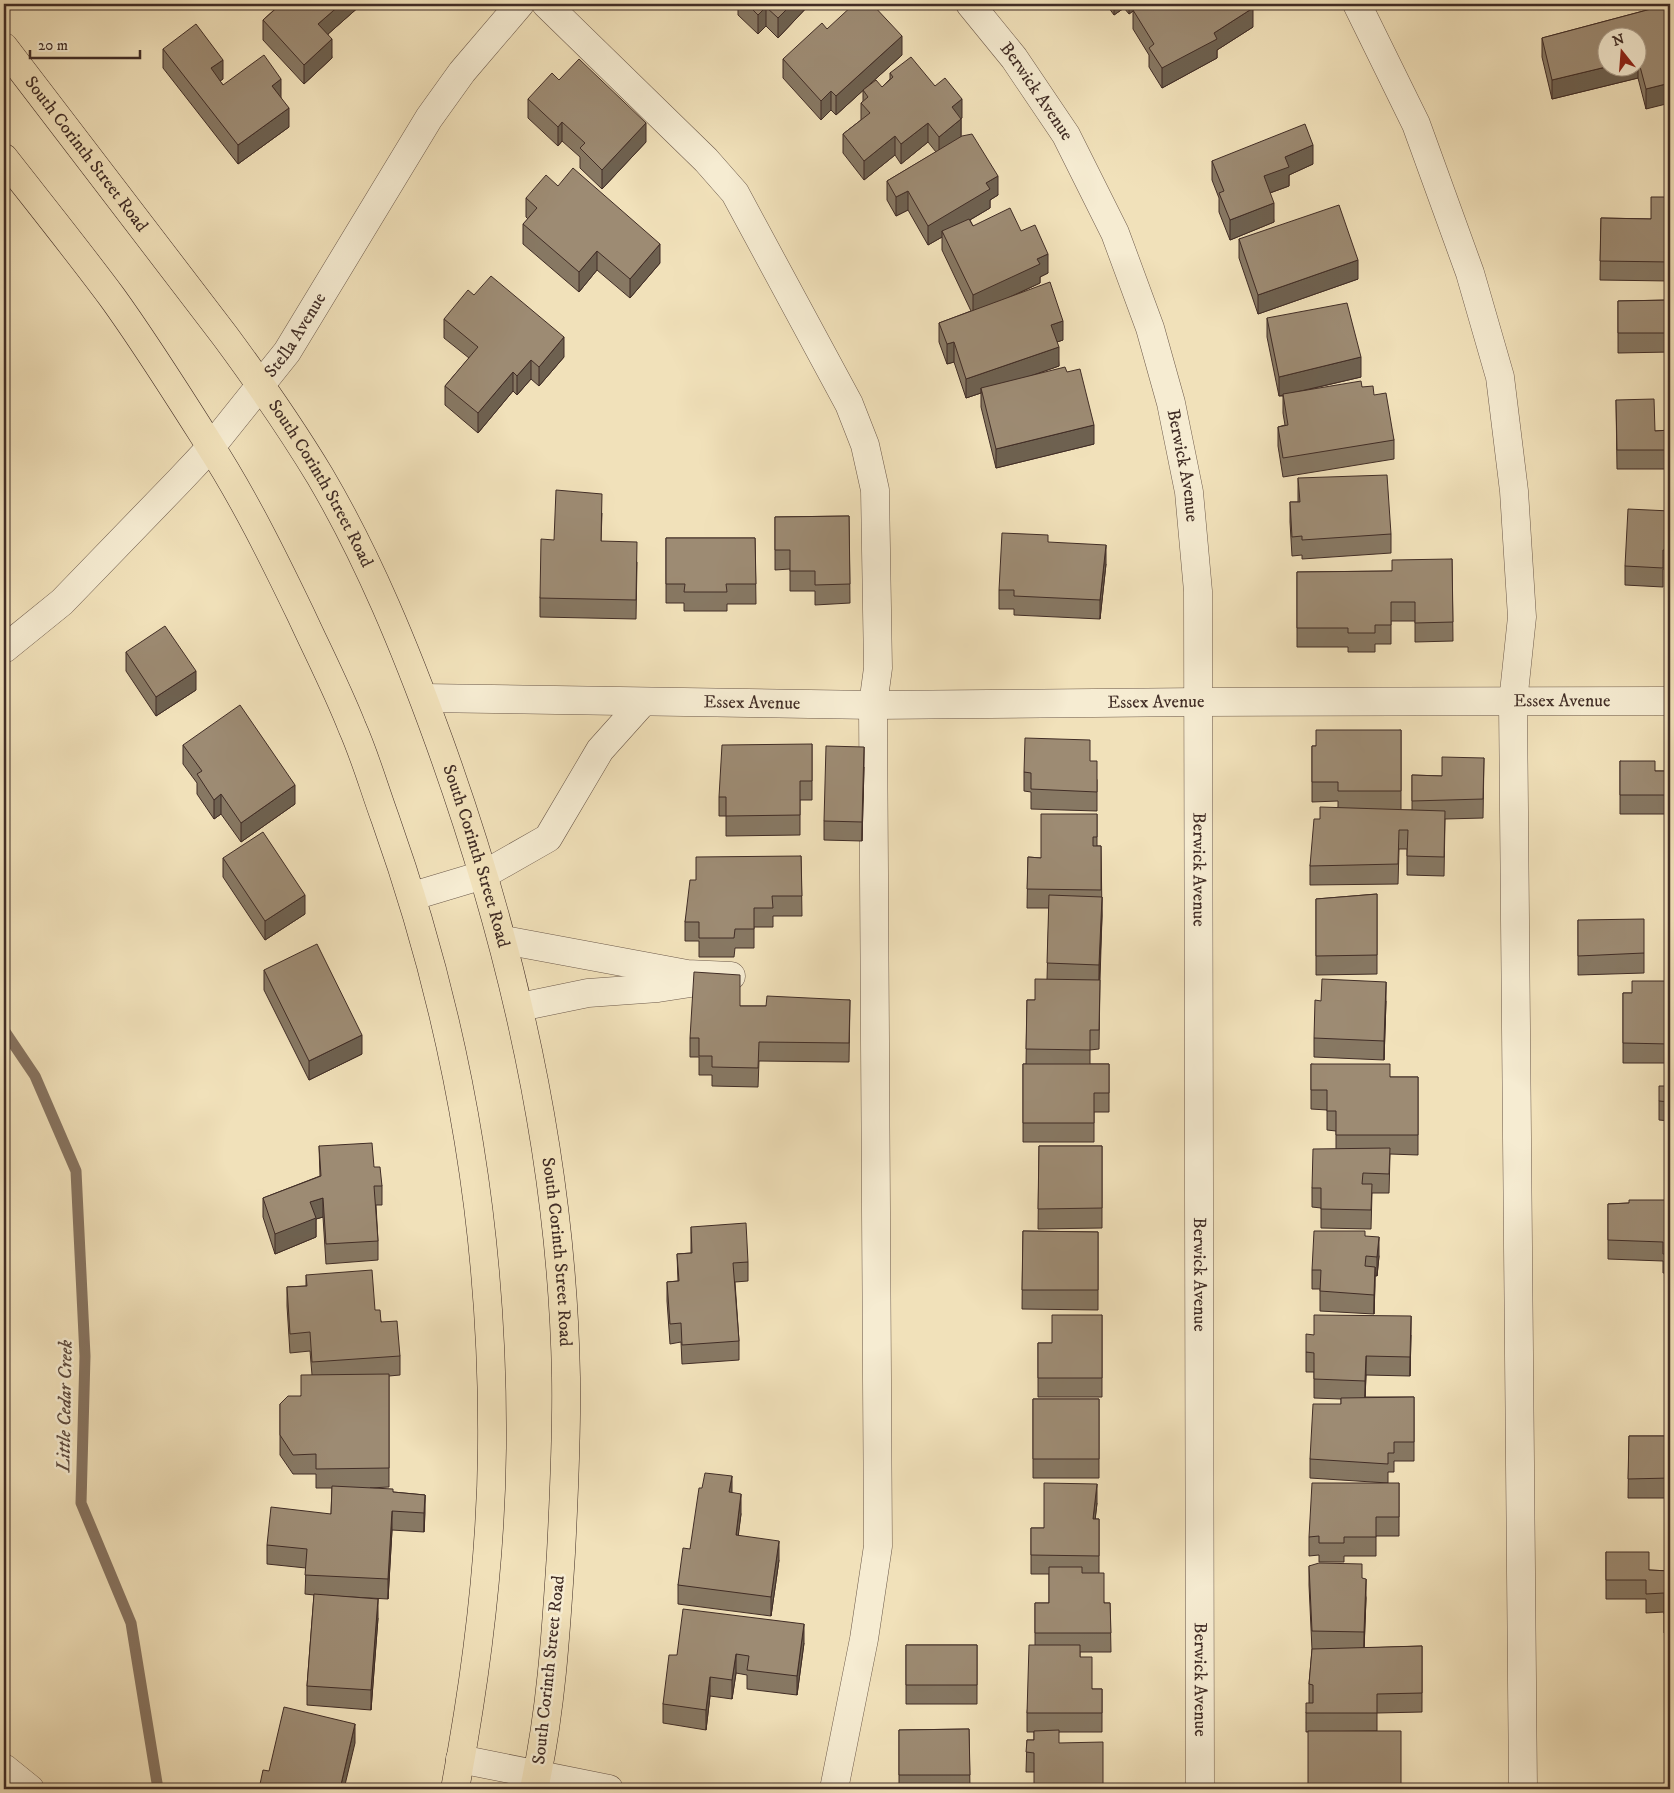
<svg xmlns="http://www.w3.org/2000/svg" width="1674" height="1793" font-family="'IM FELL DW Pica',serif">
  <rect width="100%" height="100%" fill="#f1e1ba"/>
  <filter id="stains"><feTurbulence type="fractalNoise" baseFrequency=".004" numOctaves="4"/><feColorMatrix values="0 0 0 0 .2 0 0 0 0 .09 0 0 0 0 .02 0 0 0 .5 -.17"/></filter>
  <radialGradient id="worn" r=".72"><stop offset=".6" stop-color="#630" stop-opacity="0"/><stop offset="1" stop-color="#630" stop-opacity=".3"/></radialGradient>
  <g fill="none" stroke-linecap="round" stroke-linejoin="round">
    <path stroke="#877461" stroke-width="11" d="M4,1030L35,1076L76,1171L85,1356L81,1503L131,1623L158,1789"/>
    <defs>
      <g id="minor">
        <path d="M546,4L706,160L735,193L849,404L865,445L875,490L878,668L873,705L878,1546L864,1639L834,1789"/>
        <path id="s1" d="M970,4L1014,58L1066,135L1115,233L1150,328L1171,403L1189,492L1198,591L1200,1789"/>
        <path d="M1357,4L1416,124L1470,273L1500,377L1514,491L1522,617L1513,702L1523,1789"/>
        <path id="s2" d="M4,649L62,602L180,480L211,447L287,352L429,118L462,72L520,4"/>
        <path id="s3" d="M424,698L873,705L1199,702L1670,701"/>
        <path d="M413,896L483,875L548,838L600,750L643,702"/>
        <path d="M504,940L687,974L731,976"/>
        <path d="M520,1007L588,993L658,988L697,982"/>
        <path d="M460,1759L609,1789"/>
        <path d="M4,1768L30,1789"/>
      </g>
      <g id="major">
        <path id="s4" d="M4,47L225,336C259,382 291,428 320,476C369,559 406,650 439,741C513,946 562,1159 566,1377C567,1436 564,1495 561,1553C556,1632 551,1712 534,1789"/>
        <path d="M4,158C40,204 77,250 112,297C146,344 178,395 209,444C244,498 273,557 301,615C318,652 337,689 352,727C365,756 374,788 385,818C457,1020 494,1233 492,1448C491,1563 476,1677 455,1789"/>
      </g>
    </defs>
    <use href="#minor" stroke="#6d5a4b" stroke-width="29"/>
    <use href="#major" stroke="#412d26" stroke-width="29"/>
    <use href="#minor" stroke="#f6ecd2" stroke-width="28"/>
    <use href="#major" stroke="#f1e1ba" stroke-width="28"/>
  </g>
  <path fill="#877863" stroke="#412d26" d="M269,4H361V5L328,34L332,58L304,84L263,40V20L274,10Z
    M699,4H710L705,10Z
    M738,4H819L815,9L810,4L778,38L766,26L758,34L738,15Z
    M1106,4H1143L1253,27L1217,50V58L1162,88L1149,67V55L1133,29V11L1129,14L1124,8L1114,15Z
    M1647,4H1670L1646,109L1638,78L1552,99L1542,57V38L1647,10Z
    M827,29L902,55L836,115L831,110L821,120L783,78V59Z
    M163,49L223,79L220,81L223,85L289,127L238,164L163,68Z
    M890,73L935,86L962,118H961V136L998,195L990,200V208L970,220L973,226L1021,231L1048,273L1040,277V283L1015,295L1063,340L1057,342L1059,366L1030,376L1094,444L996,468L981,407V393L966,398L954,362L947,364L939,342V323L971,311L942,250V237L928,245L908,210L896,216L887,200V181L936,152L928,142L901,164L895,155L864,180L843,153V134L861,120V103L863,101V90L882,87L890,79Z
    M559,80L646,142L602,189L580,168V157L562,141L558,146L528,118V99Z
    M1212,161L1313,164L1289,175V186L1270,193L1274,222L1230,240L1219,212V198L1212,180Z
    M558,186L660,263L630,298L597,270L579,292L523,244V224L528,219L526,217V198Z
    M1670,197V281L1600,280L1601,218L1651,219Z
    M1239,239L1358,279L1258,314L1239,258Z
    M474,295L564,357L539,386L531,379L517,395L513,391L478,433L445,405V386L469,358L444,338V319Z
    M1670,300V352L1618,353V301Z
    M1267,318L1361,377L1302,391L1362,387L1374,395L1394,440V459L1283,477L1278,446V427L1285,425L1283,413V396H1279L1267,337Z
    M1616,400L1655,431L1670,430V469H1617Z
    M1298,478L1391,534V553L1302,559V555L1292,556L1290,522V502H1298Z
    M1670,511V569H1663V587L1625,585V566Z
    M602,513L601,541L637,562L636,619L540,617V598L554,540Z
    M849,516L850,603L815,605V591H790V569L775,570V517Z
    M666,538H755L756,604H727V611H684V603H666Z
    M1452,559L1453,641L1415,642V621H1391V644H1375V652H1348V647H1297V572L1392,571Z
    M1106,564L1100,619L1014,615V609H999V590Z
    M126,652L196,690L156,716L126,671Z
    M1401,730V810H1412V775L1442,776L1484,758L1483,818L1445,819L1444,876L1407,875V849H1399L1398,884L1310,885V866L1320,819L1338,807V801L1312,802V746H1316Z
    M812,744V800H800V835L726,836V816H719V797Z
    M183,745L295,804L241,842L221,814L214,819L197,794V783L183,764Z
    M1090,761L1097,780V811L1031,809V792L1024,791V772Z
    M1620,761L1655,771H1670V814H1620Z
    M864,767L862,841L824,840V821Z
    M1097,814V846H1101L1102,916L1100,980L1099,1049L1090,1050V1064H1109V1112H1094V1142H1023V1064H1026L1027,1000H1035L1047,979L1049,908H1027L1028,857L1041,858Z
    M801,856L802,916H773V927H754V948H735L734,957H699V941H685V922L696,880Z
    M1670,857V937H1669Z
    M223,858L305,914L265,940L223,877Z
    M1377,894V974L1316,975V899Z
    M1578,920L1644,953V973L1578,975Z
    M264,970L362,1054L309,1080L264,990Z
    M1670,981V1074H1669V1063H1623V993H1632Z
    M850,1000L849,1062L759,1061L758,1087L712,1086V1075H699V1057H690V1038L740,1006H766Z
    M1386,1001L1384,1060L1314,1057V1038Z
    M1311,1064L1390,1077H1418V1155L1390,1154L1389,1193H1372L1371,1229L1321,1228V1208L1312,1207V1188L1336,1149V1131L1327,1130V1110L1311,1109Z
    M1670,1086V1121L1659,1120V1101Z
    M319,1146L374,1167L382,1186V1205H376L378,1241V1260L326,1264L323,1217L316,1219V1237L275,1254L263,1217V1198L320,1176Z
    M1039,1146H1102V1228L1038,1229Z
    M1670,1200V1273H1663V1261L1608,1259V1204L1629,1203Z
    M691,1227L748,1262V1281L735,1282L739,1341V1360L682,1364L681,1342L670,1344L667,1301V1282L678,1281L677,1254L691,1253Z
    M1023,1231L1098,1232V1310L1022,1309Z
    M1365,1236L1379,1256L1377,1276H1375L1374,1314L1320,1311V1289H1312V1270Z
    M306,1275L375,1310L400,1356V1375L389,1376V1487L370,1488L393,1492L425,1495L424,1532L392,1530L388,1599L314,1595L378,1618L371,1710L307,1705V1686L314,1595L305,1594L306,1568L267,1564V1545L331,1514L332,1488H316V1474H293L280,1455V1404L301,1396L312,1375L310,1351L290,1353L287,1306V1287L306,1286Z
    M1102,1315V1397H1038V1343H1052Z
    M1411,1335L1410,1376L1366,1375L1365,1397H1414V1461H1394V1472H1388V1483L1310,1478V1459L1341,1404V1399L1314,1398V1372H1306V1352Z
    M1033,1399H1099V1478H1033Z
    M1629,1436H1670V1498H1628Z
    M1399,1483V1536H1376V1556H1344V1562H1319V1555L1309,1556V1537Z
    M732,1493L741,1514L738,1535L779,1560L771,1616L678,1604V1585L690,1549Z
    M1097,1503L1095,1519H1099V1573L1104,1603H1110L1111,1652H1080V1657L1092,1689H1102V1732H1059L1034,1772H1026L1027,1740H1034V1732H1027V1713L1035,1645V1603H1049V1574H1031V1528H1044Z
    M1606,1552L1649,1570L1670,1571V1633H1664V1612L1646,1613V1599H1606Z
    M1309,1566L1362,1579L1366,1598L1364,1648L1422,1646V1712L1377,1713V1731L1306,1732V1713L1309,1703V1684L1312,1650L1309,1585Z
    M804,1643L797,1695L747,1689V1675L736,1673L732,1699L710,1696L706,1730L663,1723V1704L677,1655Z
    M906,1645H977V1704H906Z
    M1666,1662H1670V1774H1669Z
    M969,1729L970,1789H899V1730Z"/>
  <path fill="#6e6150" stroke="#412d26" d="M341,4H361V5L318,43V24Z
    M705,4H710L705,10Z
    M792,4H810L778,38V18Z
    M815,4H819L815,9Z
    M1114,4H1124V8L1114,15Z
    M1129,4H1143L1129,14Z
    M766,7V26L758,34V15Z
    M1253,8V27L1217,50V58L1162,88V68L1214,33Z
    M902,36V55L836,115V96Z
    M332,39V58L304,84V65Z
    M1638,59V78L1552,99V80L1606,67V68H1636V60Z
    M223,60V79L211,87V68Z
    M281,79V98L272,86Z
    M1670,83V103L1646,109V89Z
    M831,91V110L821,120V101Z
    M962,99V118L952,126V107Z
    M289,108V127L238,164V145Z
    M961,119V138L939,156V137Z
    M562,122V141L558,146V127Z
    M646,123V142L602,189V170Z
    M928,123V142L901,164V144Z
    M895,136V155L864,180V161Z
    M1313,145V164L1289,175V186L1264,195V176L1285,157Z
    M998,176V195L990,200V208L944,235L942,231V237L928,245V226L986,183Z
    M908,191V210L896,216V197Z
    M1274,203V222L1230,240V220Z
    M660,244V263L630,298V279Z
    M597,251V270L579,292V272Z
    M1048,254V273L1040,277V283L973,314V295L1037,259Z
    M1358,260V279L1258,314V295Z
    M1063,321V340L1051,344V325Z
    M564,337V357L539,386V367Z
    M954,342V362L947,364V344Z
    M1059,347V366L982,393L981,388V393L966,398V379Z
    M1361,357V377L1279,396V377Z
    M531,360V379L517,395V376Z
    M513,372V391L478,433V413Z
    M1094,425V444L996,468V449Z
    M1106,545V564L1100,619V600Z
    M196,671V690L156,716V697Z
    M864,747V767L862,841V822Z
    M295,785V804L241,842V823Z
    M221,794V814L214,819V800Z
    M305,895V914L265,940V921Z
    M1102,897V916L1099,984V965Z
    M1386,982V1001L1384,1060V1041Z
    M362,1035V1054L309,1080V1061Z
    M323,1198V1217L316,1219V1237L275,1254V1234L310,1202Z
    M1379,1237V1256L1377,1276V1257Z
    M1375,1267V1286L1374,1314V1295Z
    M1411,1316V1335L1410,1376V1357Z
    M1366,1356V1375L1365,1400V1381Z
    M732,1476V1496L729,1492Z
    M1097,1484V1503L1093,1539V1519Z
    M741,1494V1514L736,1554V1535Z
    M425,1495V1514L424,1532V1513Z
    M392,1511V1530L388,1599V1579Z
    M779,1541V1560L771,1616V1597Z
    M1366,1579V1598L1364,1651V1632Z
    M378,1599V1618L371,1710V1690Z
    M804,1624V1643L797,1695V1676Z
    M736,1654V1673L732,1699V1680Z
    M710,1677V1696L706,1730V1710Z
    M355,1724V1743L344,1789H340Z"/>
  <path fill="#9d8b73" stroke="#412d26" d="M281,4H341L318,24L332,39L304,65L263,20Z
    M747,4H792L778,18L766,7L758,15Z
    M854,4H872L902,36L836,96L831,91L821,101L783,59L822,23L827,29Z
    M1143,4H1250L1253,8L1214,33L1217,39L1162,68L1149,48L1154,44L1133,10Z
    M1650,4H1670V83L1646,89L1638,59L1636,60V38H1606V67L1552,80L1542,38L1651,9Z
    M196,24L223,60L211,68L223,85L264,55L281,79L272,86L289,108L238,145L163,49Z
    M911,57L935,86L945,78L962,99L952,107L961,119L939,137L928,123L901,144L895,136L864,161L843,134L870,113L861,103L868,97L863,90L876,80L882,87L893,77L890,73Z
    M579,59L646,123L602,170L580,148L585,143L562,122L558,127L528,99L552,73L559,80Z
    M1305,124L1313,145L1285,157L1289,167L1264,176L1274,203L1230,220L1219,193L1224,191L1212,161Z
    M972,134L998,176L986,183L990,189L928,226L908,191L896,197L887,181L962,136Z
    M573,168L660,244L630,279L597,251L579,272L523,224L537,208L526,198L546,175L558,186Z
    M1651,197H1670V262L1600,261L1601,218L1651,219Z
    M1339,205L1358,260L1258,295L1239,239Z
    M1010,208L1021,231L1035,225L1048,254L1037,259L1040,264L973,295L942,231L969,219L973,226Z
    M491,276L564,337L539,367L531,360L517,376L513,372L478,413L445,386L478,347L444,319L468,290L474,295Z
    M1050,282L1063,321L1051,325L1059,347L966,379L954,342L947,344L939,323Z
    M1670,300V333H1618V301Z
    M1347,303L1361,357L1279,377L1267,318Z
    M1065,367L1067,372L1080,369L1094,425L996,449L981,388Z
    M1361,381L1362,387L1373,386L1374,395L1386,393L1394,440L1283,458L1278,427L1288,425L1283,394Z
    M1654,399L1655,431L1670,430V450H1617L1616,400Z
    M1387,475L1391,534L1302,540V536L1292,537L1290,502H1300L1298,478Z
    M556,490L602,494L601,541L637,542L636,600L540,598L541,539L554,540Z
    M1628,509L1670,511V550H1663V568L1625,566Z
    M849,516L850,584L815,585V571H790V550H775V517Z
    M1002,533L1048,535V542L1106,545L1100,600L1014,596V590H999Z
    M666,538H755L756,584H726L727,592H684L685,584H666Z
    M1452,559L1453,622L1415,623V602H1391V625H1375V633H1348V628H1297V572L1392,571V560Z
    M165,626L196,671L156,697L126,652Z
    M240,705L295,785L241,823L221,794L214,800L197,774L202,771L183,745Z
    M1316,730H1401V791H1338V782H1312V746H1316Z
    M1025,738L1090,740V761H1097V792L1031,789V773L1024,772Z
    M812,744V781H800V815L726,816V797H719L722,745Z
    M826,746L864,747L862,822L824,821Z
    M1442,757L1484,758L1483,799L1412,801V775L1442,776Z
    M1620,761H1655V771H1670V795H1620Z
    M1320,807L1445,811L1444,857L1407,856L1408,830H1399L1398,864L1310,866L1314,819H1320Z
    M1041,814H1097V837H1093V846H1101V890L1027,889L1028,857L1041,858Z
    M263,832L305,895L265,921L223,858Z
    M801,856L802,896H772L773,908H754V929H735L734,938H699V922H685L690,880H696V857Z
    M1669,857H1670V918H1669Z
    M1377,894V955L1316,956V899Z
    M1049,895L1102,897L1099,965L1047,963Z
    M1644,919V953L1578,956V920Z
    M317,944L362,1035L309,1061L264,970Z
    M694,972L740,975V1006H766L767,996L850,1000L849,1043L759,1042L758,1068L712,1067V1056H699V1038H690Z
    M1035,979L1100,980L1099,1030H1090V1050L1026,1049L1027,1000H1035Z
    M1322,979L1386,982L1384,1041L1314,1038L1315,1000L1321,1001Z
    M1632,981H1670V1055H1669V1044L1623,1043V993H1632Z
    M1023,1064H1109V1093H1094V1123H1023Z
    M1311,1064H1390V1077H1418V1135H1336V1111H1327V1090H1311Z
    M1659,1086H1670V1102L1659,1101Z
    M372,1143L374,1167H380L382,1186H374L378,1241L326,1244L323,1198L310,1202L316,1218L275,1234L263,1198L321,1176L319,1146Z
    M1039,1146H1102V1208L1038,1209Z
    M1390,1148L1389,1174L1363,1173L1362,1184H1372L1371,1210L1321,1209V1188H1312L1313,1149Z
    M1629,1200H1670V1254H1663V1242L1608,1240V1204L1629,1203Z
    M746,1223L748,1262L733,1263L739,1341L682,1345L681,1323L670,1324L667,1282L679,1281L677,1254L692,1253L691,1227Z
    M1023,1231L1098,1232V1290H1022Z
    M1314,1231H1365V1236L1379,1237L1377,1257L1366,1256L1365,1266L1375,1267L1374,1295L1320,1291L1321,1270H1312Z
    M372,1270L375,1310H380L381,1322L397,1321L400,1356L312,1362L310,1332L290,1334L287,1287L307,1286L306,1275Z
    M1052,1315H1102V1378H1038V1343H1052Z
    M1314,1315L1411,1316L1410,1357L1366,1356L1365,1381L1314,1379V1353L1306,1352V1334L1314,1335Z
    M389,1374V1468L316,1469V1454L293,1455L280,1435V1404L288,1396H301V1375Z
    M1414,1397V1442H1394V1453H1388V1464L1310,1459L1313,1404H1341V1398Z
    M1033,1399H1099V1459H1033Z
    M1629,1436H1670V1478L1628,1479Z
    M705,1473L732,1476L729,1492L741,1494L736,1535L779,1541L771,1597L678,1585L683,1548L690,1549L699,1488H702Z
    M1044,1483L1097,1484L1093,1519H1099V1556L1031,1555V1528H1044Z
    M1312,1483H1399V1517H1376V1537H1344V1543H1319V1536L1309,1537Z
    M332,1486L393,1489V1492L425,1495L424,1513L392,1511L388,1579L305,1575L307,1549L267,1545L271,1507L331,1514Z
    M1606,1552H1649V1570L1670,1571V1614H1664V1593L1646,1594V1580H1606Z
    M1319,1563L1362,1564V1578L1366,1579L1364,1632L1312,1631L1309,1566Z
    M1049,1567H1082V1573H1104V1603H1110L1111,1633H1035V1603H1049Z
    M314,1594L378,1599L371,1690L307,1686Z
    M683,1609L804,1624L797,1676L747,1670L749,1656L736,1654L732,1680L710,1677L706,1710L663,1704L669,1655H677Z
    M906,1645H977V1685H906Z
    M1029,1645H1080V1657H1092V1689H1102V1713H1027Z
    M1422,1646V1693L1377,1694V1713H1306V1703H1313V1685L1309,1684L1312,1649Z
    M1666,1662H1670V1755H1669Z
    M284,1707L355,1724L340,1789H259L263,1770L269,1771Z
    M969,1729L970,1775H899V1730Z
    M1059,1730V1743L1103,1742V1789H1034V1753L1026,1752L1027,1740H1034V1731Z
    M1308,1731H1401V1789H1308Z"/>
  <g text-anchor="middle" dominant-baseline="central" stroke-width="5" stroke-linejoin="round" paint-order="stroke">
    <g font-size="18" fill="#412d26" stroke="#f6ecd2">
      <text stroke="none"><textPath href="#s1" startOffset="110">Berwick Avenue</textPath></text>
      <text stroke="none"><textPath href="#s4" startOffset="135">South Corinth Street Road</textPath></text>
      <text stroke="none"><textPath href="#s2" startOffset="430">Stella Avenue</textPath></text>
      <text stroke="none"><textPath href="#s1" startOffset="515">Berwick Avenue</textPath></text>
      <text stroke="none"><textPath href="#s4" startOffset="540">South Corinth Street Road</textPath></text>
      <text stroke="none"><textPath href="#s3" startOffset="732">Essex Avenue</textPath></text>
      <text stroke="none"><textPath href="#s3" startOffset="1138">Essex Avenue</textPath></text>
      <text stroke="none"><textPath href="#s3" startOffset="328">Essex Avenue</textPath></text>
      <text stroke="none"><textPath href="#s4" startOffset="945">South Corinth Street Road</textPath></text>
      <text stroke="none"><textPath href="#s1" startOffset="920">Berwick Avenue</textPath></text>
      <text stroke="none"><textPath href="#s4" startOffset="1350">South Corinth Street Road</textPath></text>
      <text stroke="none"><textPath href="#s1" startOffset="1325">Berwick Avenue</textPath></text>
      <text transform="translate(549 1670) rotate(-84)">South Corinth Street Road</text>
      <text stroke="none"><textPath href="#s1" startOffset="1730">Berwick Avenue</textPath></text>
    </g>
    <g font-size="19" font-style="italic" fill="#5e4b3e" stroke="#f6ecd2">
      <text transform="translate(65 1406) rotate(-89)">Little Cedar Creek</text>
    </g>
  </g>
  <rect width="1674" height="1793" fill="none" stroke="#f1e1ba" stroke-width="20"/>
  <rect x="5" y="5" width="1664" height="1783" fill="none" stroke="#412d26" stroke-width="2.5"/>
  <rect x="10" y="10" width="1654" height="1773" fill="none" stroke="#412d26"/>
  <g transform="translate(1622 52) rotate(343)"><circle r="24" fill="#f6ecd2" stroke="#aea08d"/>
  <path d="M0-4L9 19L0 12L-9 19Z" fill="#8f2418"/>
  <text y="-8" font-size="14" font-weight="bold" text-anchor="middle" fill="#412d26">N</text>
  </g>
  <path d="M30 50v8h110v-8" fill="none" stroke="#412d26" stroke-width="2.5"/>
  <text x="38" y="50" font-size="15" fill="#412d26" stroke="#f6ecd2" stroke-width="4" paint-order="stroke">20 m</text>
  <rect width="100%" height="100%" filter="url(#stains)"/>
  <rect width="100%" height="100%" fill="url(#worn)"/>
</svg>
